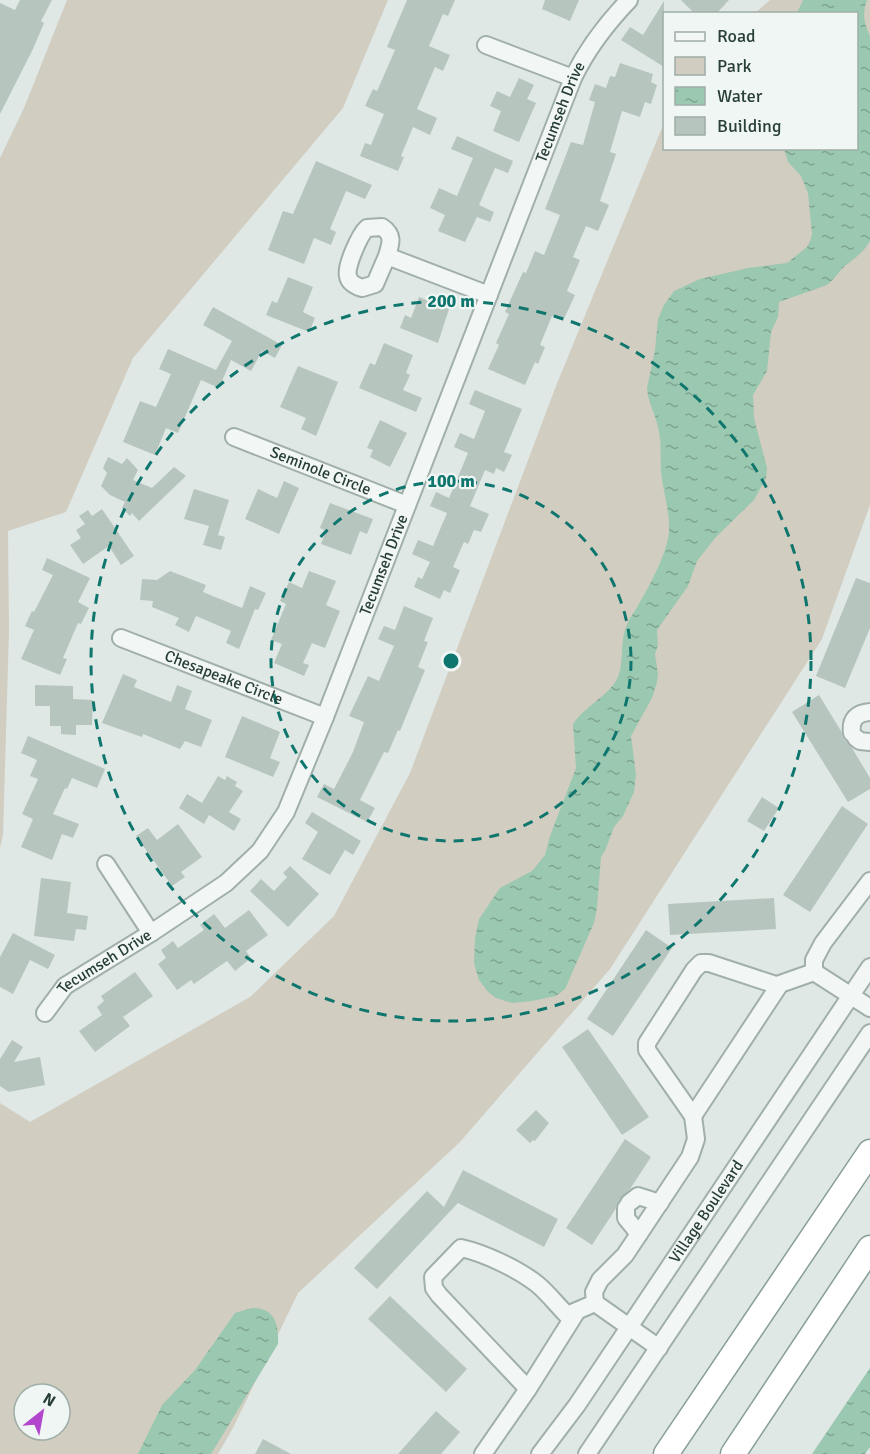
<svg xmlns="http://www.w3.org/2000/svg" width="870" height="1454" font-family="Signika,sans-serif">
  <defs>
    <pattern id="water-ripples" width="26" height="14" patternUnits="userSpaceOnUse" patternTransform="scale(1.5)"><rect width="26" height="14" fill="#9bc8b0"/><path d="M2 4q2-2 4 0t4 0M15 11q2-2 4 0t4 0" fill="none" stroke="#7ea490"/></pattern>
  </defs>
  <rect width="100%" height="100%" fill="#dfe8e5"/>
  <path fill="#d2cdc1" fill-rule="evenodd" d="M67,0H388L343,108L133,358L66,512L8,531L9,631L3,835L0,848V158L24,108Z
    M770,0H870V505L822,639L610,969L460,1142L298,1293L233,1428L218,1454H0V1103L30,1122L250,997L334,916L410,773L556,386L664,123V148H856V14L755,13ZM24,1394H60V1430H24Z"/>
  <path fill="url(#water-ripples)" d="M803,0H867C862,13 864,24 870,36V241C863,253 855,258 845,266C838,272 835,279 827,285L779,302L778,317L771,332L767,371L753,395L754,418L767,468L766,478L754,500L716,537L697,561L688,586L657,630L658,645L655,654L658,674L657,682L652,698L631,736L636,774L634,792L623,816L614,827L605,851L601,857L597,908L594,923L565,989L556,996L532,1001L512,1003L496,998L488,992L479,980L474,963L475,938L479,919L500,888L532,871L545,855L550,836L576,768L573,724C585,706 608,696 617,679C624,667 620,645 625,630C628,619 635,612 640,602C650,585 668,551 669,531C670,511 663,492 661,472C660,457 662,443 658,427C655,413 648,403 647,388L655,350L658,319L664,305L674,291L700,279L748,268L787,263L807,247L810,241L812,234L808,193L801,176L788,162L784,149L856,148V14L797,13Z
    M252,1308C275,1308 279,1324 278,1344L211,1454H138L162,1405L195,1370L235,1313Z
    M870,1368V1447L865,1454H812Z"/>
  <path fill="#b7c5bf" d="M20,0H52L41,21L44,23L33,49L0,114V3L15,10Z
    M407,0H455L448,16L443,14L429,46L450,55L443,71L435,67L417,109L437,118L430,135L413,127L401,156L404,157L398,171L360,156L365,143L371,145L384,114L365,106L373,89L377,91L395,50L387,47Z
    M545,0H579L570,21L542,9Z
    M681,0H729L716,14H695Z
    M664,1V67L621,40L630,27L643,35Z
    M620,63L653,74L651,82L657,85L651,104L645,102L640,117L622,111L610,152L616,154L600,201L609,205L598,231L586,226L573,257L580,260L567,291L575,295L563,321L552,316L540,345L545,347L538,364L535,362L525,385L488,369L499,345L496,343L509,314L505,312L523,272L526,273L535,251L544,255L560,215L545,209L571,142L583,145L595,102L589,100L595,84L606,88L610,76L615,77Z
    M519,78L534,85L527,99L536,103L519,142L493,131L501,111L490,106L497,91L510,97Z
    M457,136L513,161L508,173L495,168L479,205L494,212L490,222L477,217L465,242L438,231L445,215L430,208L439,188L457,196L473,158L451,149Z
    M316,161L372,185L365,199L346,191L330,229L336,232L331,245L314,238L304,264L268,250L283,211L293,214Z
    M288,277L313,287L303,312L315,318L309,332L266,315L272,301L277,303Z
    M419,297L449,309L438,343L400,328L405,315L411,318Z
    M213,307L282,345L275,358L262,351L251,371L231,360L219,388L201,380L178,433L166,428L155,455L123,442L140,401L156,407L171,374L159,369L168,349L216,370L232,341L203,325Z
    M384,343L413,355L406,373L410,375L403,390L422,398L416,412L359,388L370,363L375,365Z
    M298,366L338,382L316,436L301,429L306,418L280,407Z
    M475,390L522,409L504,452L512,455L504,472L496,468L494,474L485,470L470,506L489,514L481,532L474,530L468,544L464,542L453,567L460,570L450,593L444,590L440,599L414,587L418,577L422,579L430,562L412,554L418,540L433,546L447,513L430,506L436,492L449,498L468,453L454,447L460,433L474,439L485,411L469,404Z
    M380,420L407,433L390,467L370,457L373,450L367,448Z
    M108,457L122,464L127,458L138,470L133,480L152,488L174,467L186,476L139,521L132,513L130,516L122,508L125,502L110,495L101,486L107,473L103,468Z
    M284,481L299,488L279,534L245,519L258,489L277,498Z
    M194,489L229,500L218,535L225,537L221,550L203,545L209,526L184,519Z
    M330,503L373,519L367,534L360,531L351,555L321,544L326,531L320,528Z
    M102,509L134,556L121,565L109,546L83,564L70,545L81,538L76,530L85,524L79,516L88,510L92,516Z
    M47,558L90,578L78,602L89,608L81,624L78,623L63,658L67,659L60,675L21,659L34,630L25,626L32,611L34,612L53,575L42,570Z
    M170,571L206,585L203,592L242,608L250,586L266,593L258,610L255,609L239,649L226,643L231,631L196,616L189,632L175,625L179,618L152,607L153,601L140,600L142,579L157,580Z
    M309,571L336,581L326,605L340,611L325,648L312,643L303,663L309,665L304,676L274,663L282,644L271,640L286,604L280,601L289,582L302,588Z
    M856,578L870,583V628L845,688L816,676Z
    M404,606L433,618L424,641L428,642L418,667L425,670L400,731L398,730L388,753L384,752L360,800L375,808L367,822L317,797L324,784L334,789L353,752L364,722L349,716L368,676L379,681L394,646L378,639L384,626L395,630Z
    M123,674L137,680L134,687L171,702L177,685L192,691L185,709L212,720L201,747L185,741L180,749L143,734L142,737L102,723Z
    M35,685L73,686V699L93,700L92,725H76V735L61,734V726H50V706H35Z
    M819,695L841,731L843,738L852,748L870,778V789L848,802L792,712Z
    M242,716L280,732L270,758L280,762L273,777L225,757Z
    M28,736L105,769L97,788L72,778L67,789L65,788L53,814L79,824L73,838L62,834L52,860L21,847L33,819L22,814L38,779L30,776L37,760L21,753Z
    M218,776L225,780L227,776L237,782L235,786L243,791L229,812L241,819L234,831L209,815L204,824L179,808L187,794L202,803Z
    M762,797L779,808L764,831L747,821Z
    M842,806L868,824L810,912L783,895Z
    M312,812L361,841L353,855L345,850L330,875L302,859L318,832L305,823Z
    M178,824L202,857L181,872L185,877L172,886L136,836L148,828L157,840Z
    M290,866L319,894L288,927L250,891L261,879L274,891L287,877L283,873Z
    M41,878L71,882L67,913L88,916L86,930L76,929L74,941L34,936Z
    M774,898L776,929L670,935L668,904Z
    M249,910L268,935L246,951L251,958L235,971L227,961L194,984L191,980L177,990L158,964L166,958L161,950L173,941L178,948L204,930L200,925L214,914L225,928Z
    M646,930L672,948L613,1036L587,1019Z
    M13,933L55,955L48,969L30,960L13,994L0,987V957Z
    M135,972L153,996L123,1017L130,1026L95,1052L79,1031L102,1015L97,1007L104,1001L101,996Z
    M588,1029L649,1117L622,1135L562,1047Z
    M12,1040L23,1047L14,1062L40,1057L45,1085L9,1092L0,1086V1059Z
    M536,1110L549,1123L535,1141L533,1140L530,1143L516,1130Z
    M625,1139L651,1157L630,1189L620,1199L615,1210L592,1245L566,1228Z
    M463,1170L558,1219L544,1247L458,1203L377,1289L354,1268L427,1191L444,1207Z
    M390,1296L467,1369L446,1392L368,1319Z
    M436,1411L460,1432L441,1454H398Z
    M263,1439L291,1454H255Z"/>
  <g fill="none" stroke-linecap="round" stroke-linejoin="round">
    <defs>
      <g id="minor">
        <path d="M486,45L573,78"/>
        <path d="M387,256C391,243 394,235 382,227L367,228C360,234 345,267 348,276C349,283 356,286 362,288L375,284L387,256L489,295"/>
        <path id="s1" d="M234,437L407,505"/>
        <path id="s2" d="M121,638L325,717"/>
        <path d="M852,733C850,719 857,713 870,712"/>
        <path d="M856,738L860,741L870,742"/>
        <path d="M106,864L151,933"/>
        <path d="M870,881L823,943L814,960V972L870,1008"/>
        <path d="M780,984L693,1116L647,1050V1043L694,970L701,963H709L776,985L780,984L814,972"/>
        <path id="s3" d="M45,1013L65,986L151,933L226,883L260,851L286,812L325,717L573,78C588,47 606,24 629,0"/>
        <path d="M629,1203L638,1196L660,1203"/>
        <path d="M626,1208V1218L639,1234"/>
        <path d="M577,1311L528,1389L439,1295L434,1288L433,1277L461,1248C484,1253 518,1269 537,1284C548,1293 557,1305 567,1315L595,1303"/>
        <path d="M659,1348L595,1303L594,1292L600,1280L625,1255L690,1157L696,1139L693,1116"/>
        <path d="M483,1454L528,1389"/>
        <path id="s4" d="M540,1454L577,1405L870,967"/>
        <path d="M587,1454L870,1033"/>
      </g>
      <path id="highway" d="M666,1454L870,1152
        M733,1454L870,1248"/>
    </defs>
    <use href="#minor" stroke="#a1afaa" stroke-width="20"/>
    <use href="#highway" stroke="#879f95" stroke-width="27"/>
    <use href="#minor" stroke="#f2f7f5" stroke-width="16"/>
    <use href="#highway" stroke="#fff" stroke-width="24"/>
  </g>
  <g fill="none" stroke="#0f766e" stroke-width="3" stroke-dasharray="10 8">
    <circle cx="451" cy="661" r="180"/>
    <circle cx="451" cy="661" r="360"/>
  </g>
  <g text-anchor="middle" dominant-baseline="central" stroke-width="4.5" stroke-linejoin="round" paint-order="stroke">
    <g font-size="16" fill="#283f36" stroke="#eff6f3">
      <text stroke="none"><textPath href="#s3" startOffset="1070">Tecumseh Drive</textPath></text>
      <text stroke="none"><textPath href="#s1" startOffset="93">Seminole Circle</textPath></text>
      <text stroke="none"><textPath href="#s3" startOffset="584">Tecumseh Drive</textPath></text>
      <text stroke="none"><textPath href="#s2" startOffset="110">Chesapeake Circle</textPath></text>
      <text stroke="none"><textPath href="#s3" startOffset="80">Tecumseh Drive</textPath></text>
      <text stroke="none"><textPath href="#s4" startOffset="294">Village Boulevard</textPath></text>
    </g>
  </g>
  <circle cx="451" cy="661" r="9" fill="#0f766e" stroke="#eff6f3" stroke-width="3"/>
  <g font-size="18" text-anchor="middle" font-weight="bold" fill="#0f766e" stroke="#eff6f3" stroke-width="4.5" stroke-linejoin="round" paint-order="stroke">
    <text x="451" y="307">200 m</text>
    <text x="451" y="487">100 m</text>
  </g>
  <rect x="663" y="12" width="195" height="138" fill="#eff6f3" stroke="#9fada7" stroke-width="1.5"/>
  <rect x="675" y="32" width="30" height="9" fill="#f2f7f5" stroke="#9fada7" stroke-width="1.5"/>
  <text x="717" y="42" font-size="18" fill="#283f36">Road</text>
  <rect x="675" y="57" width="30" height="18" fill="#d2cdc1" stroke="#9fada7" stroke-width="1.5"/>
  <text x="717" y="72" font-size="18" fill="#283f36">Park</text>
  <rect x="675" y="87" width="30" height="18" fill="url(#water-ripples)" stroke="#9fada7" stroke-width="1.5"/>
  <text x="717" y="102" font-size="18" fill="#283f36">Water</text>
  <rect x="675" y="117" width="30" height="18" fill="#b7c5bf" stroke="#9fada7" stroke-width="1.5"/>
  <text x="717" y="132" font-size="18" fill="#283f36">Building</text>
  <g transform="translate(42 1412) rotate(31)"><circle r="28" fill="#eff6f3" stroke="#9fada7" stroke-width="1.5"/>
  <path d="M0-4.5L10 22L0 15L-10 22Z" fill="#b246cc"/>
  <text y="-9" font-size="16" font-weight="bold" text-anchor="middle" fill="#283f36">N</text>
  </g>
</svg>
